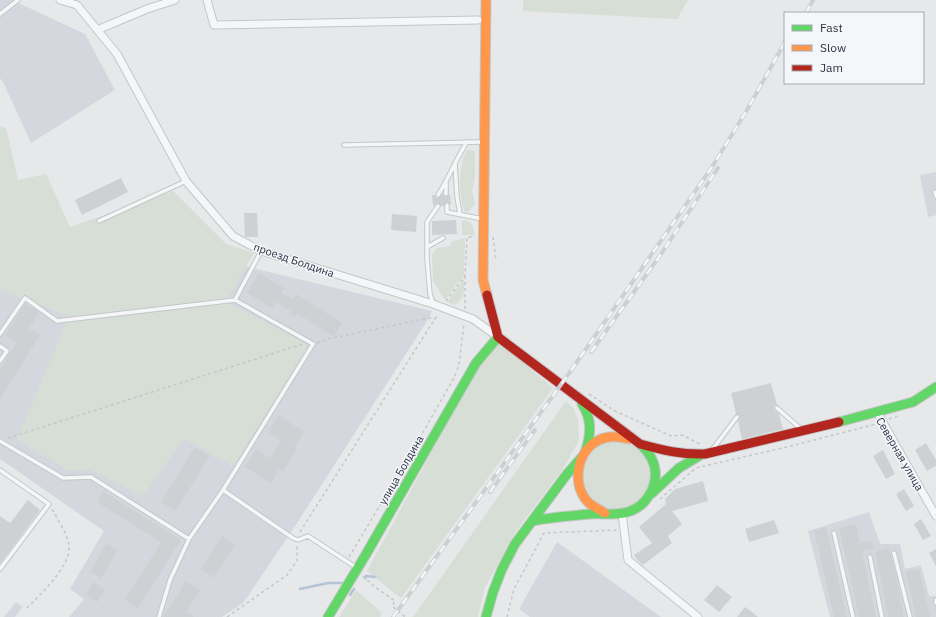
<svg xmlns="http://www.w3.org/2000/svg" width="936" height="617" font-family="'IBM Plex Sans',sans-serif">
  <rect width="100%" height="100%" fill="#e6e8ea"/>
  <path fill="#d4d7dd" d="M0,0H12L85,34L115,90L31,143L4,84L0,78Z
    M936,172V215L928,217L920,175Z
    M0,253L213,255L252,268L432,311L429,318L288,537L289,535L244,602L222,617H69L84,599L70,589L104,531L0,459Z
    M869,512L880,544H900L905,569L921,565L929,596H936V617H830L808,531Z
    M557,542L661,617H530L519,609Z
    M16,602L23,607L15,617H4Z"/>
  <path fill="#d6ded6" d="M523,0H688L677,19L523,11Z
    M0,127L6,128L18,180L46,174L70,227L173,191L226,244L254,253L226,301L306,344V349L233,466L184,439L143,496L89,469L67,470L17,439L69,316L0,290Z
    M468,150L474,151L475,155V178L472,191L475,204L469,211L465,212C458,198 459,164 466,151Z
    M464,220C473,222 474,227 474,235H462V221Z
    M465,238L464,275L445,300L433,281L432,254L437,248L450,246L451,242Z
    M464,279C464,290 465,300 454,305L447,302Z
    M498,341L553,388L401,598L367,571L479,365Z
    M566,401L574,409L578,420L579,440L563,469L517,530L485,587L478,617H413Z
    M582 475a34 34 0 1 1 68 0a34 34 0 1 1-68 0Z
    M356,590L382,613L380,617H339Z"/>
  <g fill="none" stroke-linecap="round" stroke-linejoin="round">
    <path stroke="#b4c4d5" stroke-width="2.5" d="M365,578L366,576L375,577
      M300,589L328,583H342
      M350,595L354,589"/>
  </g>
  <path fill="#ced0d3" d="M121,178L128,192L82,215L75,200Z
    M442,194L446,197L450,194L451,205L447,202L444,206H441L438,203L433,206L432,195H435L436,198H438Z
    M244,213H257L258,237H245Z
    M392,214L417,216L416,232L391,230Z
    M456,220L457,234L432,235V221Z
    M259,273L284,288L281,293L292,299L296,294L342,323L334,337L297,313L295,317L289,313L291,311L276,302L272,308L247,293Z
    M25,304L39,312L29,329L40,335L0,399V369L17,342L5,335Z
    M771,383L777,405L774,406V409L779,414L783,429L742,439L738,421L740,416L736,414L731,393Z
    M279,415L304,432L294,447L297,448L283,471L279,469L271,483L245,467L256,449L270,458L281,441L268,432Z
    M926,443L936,460V466L927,471L915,450Z
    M195,447L210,456L175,511L161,502Z
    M883,450L895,474L886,479L873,456Z
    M703,481L708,501L672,511L682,524L668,536L672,543L643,565L638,561L634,555L652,543L639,527L666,504L665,499L675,489Z
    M904,489L914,506L906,511L896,494Z
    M103,491L181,540L138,608L125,600L161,542L97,502Z
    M28,500L40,510L0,564V516L10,523Z
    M921,519L931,536L923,540L914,524Z
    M774,520L779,533L749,542L745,529Z
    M856,524L860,543L872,541L874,548L862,551L876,617H859L839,528Z
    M826,527L847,617H834L814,530Z
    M222,536L235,545L213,578L201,569Z
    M106,544L118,550L101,578L90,572Z
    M889,548L896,577L904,617H888L875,552Z
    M936,549V566L929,553Z
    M919,569L930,617H916L906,572Z
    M186,581L200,590L186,612L194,617H163Z
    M94,582L105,590L97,602L86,594Z
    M717,585L732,597L719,612L704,600Z
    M745,607L752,612L758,617H737Z"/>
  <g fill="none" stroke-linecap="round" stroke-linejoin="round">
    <defs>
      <path id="lane" d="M0,14L18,0
        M344,145L482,142
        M455,163L457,197L460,214
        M935,192L936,196
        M446,194V183
        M438,195C449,178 456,159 467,142
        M447,205V212L483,219
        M99,221L186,181
        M427,247L443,238
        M235,300L261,251
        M433,303L430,294L427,259V222L438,206
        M0,334L25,298L57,321L235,300L313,344L223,490L189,539L91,477L63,478L0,441
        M0,346L7,351L0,361
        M777,408L801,429
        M712,450L737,417
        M0,470L49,504L0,569
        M223,490L293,538L298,540L308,536L357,568
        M834,533L853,617
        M894,553L910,617
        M870,557L882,617
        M936,600V603
        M159,617L170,580L189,539"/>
      <path id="street" d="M60,0L77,5L117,54L186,181L233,236L261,251L433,304L473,319L498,337
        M207,0L214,25L478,20
        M97,30L147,9L175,0
        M877,412L936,516
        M622,514L628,560L698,617"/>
      <path id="fast" d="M582,404C592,419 591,433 586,450
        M839,422L913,402L936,387
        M651,494L679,468L699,456
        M532,521C551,517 571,516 590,514C610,513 630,518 645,501C650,495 654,488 655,479C657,465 650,453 640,444
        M328,617L365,556L476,363L498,337
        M486,617L493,592L502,569L515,544L567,474L581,458"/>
      <path id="slow" d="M486,0L483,280L487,295
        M605,513C600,510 594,507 589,503C571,486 576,451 599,440C609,435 619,437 629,439"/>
      <path id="jam" d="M487,295L498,337L640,444
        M640,444C662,450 682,455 705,454L839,422"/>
    </defs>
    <use href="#lane" stroke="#c4c6c8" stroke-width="5.5"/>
    <use href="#street" stroke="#c4c6c8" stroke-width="9"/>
    <use href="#fast" stroke="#c4c6c8" stroke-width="11"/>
    <use href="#slow" stroke="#c4c6c8" stroke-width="11"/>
    <use href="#jam" stroke="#c4c6c8" stroke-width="11"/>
    <path stroke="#c5c6ca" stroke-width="1.5" stroke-dasharray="3 3" stroke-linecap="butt" d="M493,237L496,260
      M446,301L465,276L467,237H475
      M465,309V277
      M317,343L328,339L429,318L436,319
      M589,394L615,411L671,436L682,435L702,445
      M889,419L898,416
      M8,438L303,344
      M660,499L696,468L791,446L876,424
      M300,532L438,314
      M349,557L403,467L454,378L459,365L464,323
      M363,576L375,587L395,601L392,606L405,617
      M27,608C40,595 71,566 69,546C68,535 57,518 52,509
      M227,617L287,575L297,561V546
      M507,617L514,589L544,533L618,530"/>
    <use href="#lane" stroke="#f5f6f7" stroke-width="3.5"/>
    <use href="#street" stroke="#f5f6f7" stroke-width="7"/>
    <use href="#fast" stroke="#63d668" stroke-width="9"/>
    <use href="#slow" stroke="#ff974d" stroke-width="9"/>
    <use href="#jam" stroke="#b3261e" stroke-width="9"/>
    <defs>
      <path id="rail" d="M806,13L813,0
        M591,352L659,257L718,168
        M490,492L535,430
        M393,617L570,372L712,167L747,110L785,42"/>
    </defs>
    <use href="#rail" stroke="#cecfd2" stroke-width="4"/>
    <use href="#rail" stroke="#f4f6f9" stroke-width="2.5" stroke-dasharray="8" stroke-linecap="butt"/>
  </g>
  <g text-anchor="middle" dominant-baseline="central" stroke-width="3" stroke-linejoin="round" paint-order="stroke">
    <g font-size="11" fill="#2b3445" stroke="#f4f6f9">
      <text transform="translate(294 260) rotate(19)">проезд Болдина</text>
      <text transform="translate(900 454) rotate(60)">Северная улица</text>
      <text transform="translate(401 470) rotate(-60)">улица Болдина</text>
    </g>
  </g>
  <rect x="784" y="12" width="140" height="72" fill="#f4f6f9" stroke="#a4a8b1"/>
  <rect x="792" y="25" width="20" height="6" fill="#63d668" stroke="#a4a8b1"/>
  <text x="820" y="32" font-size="12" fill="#2b3445">Fast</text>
  <rect x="792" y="45" width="20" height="6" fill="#ff974d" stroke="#a4a8b1"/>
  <text x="820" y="52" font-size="12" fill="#2b3445">Slow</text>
  <rect x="792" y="65" width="20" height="6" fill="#b3261e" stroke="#a4a8b1"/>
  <text x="820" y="72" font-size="12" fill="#2b3445">Jam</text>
</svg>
